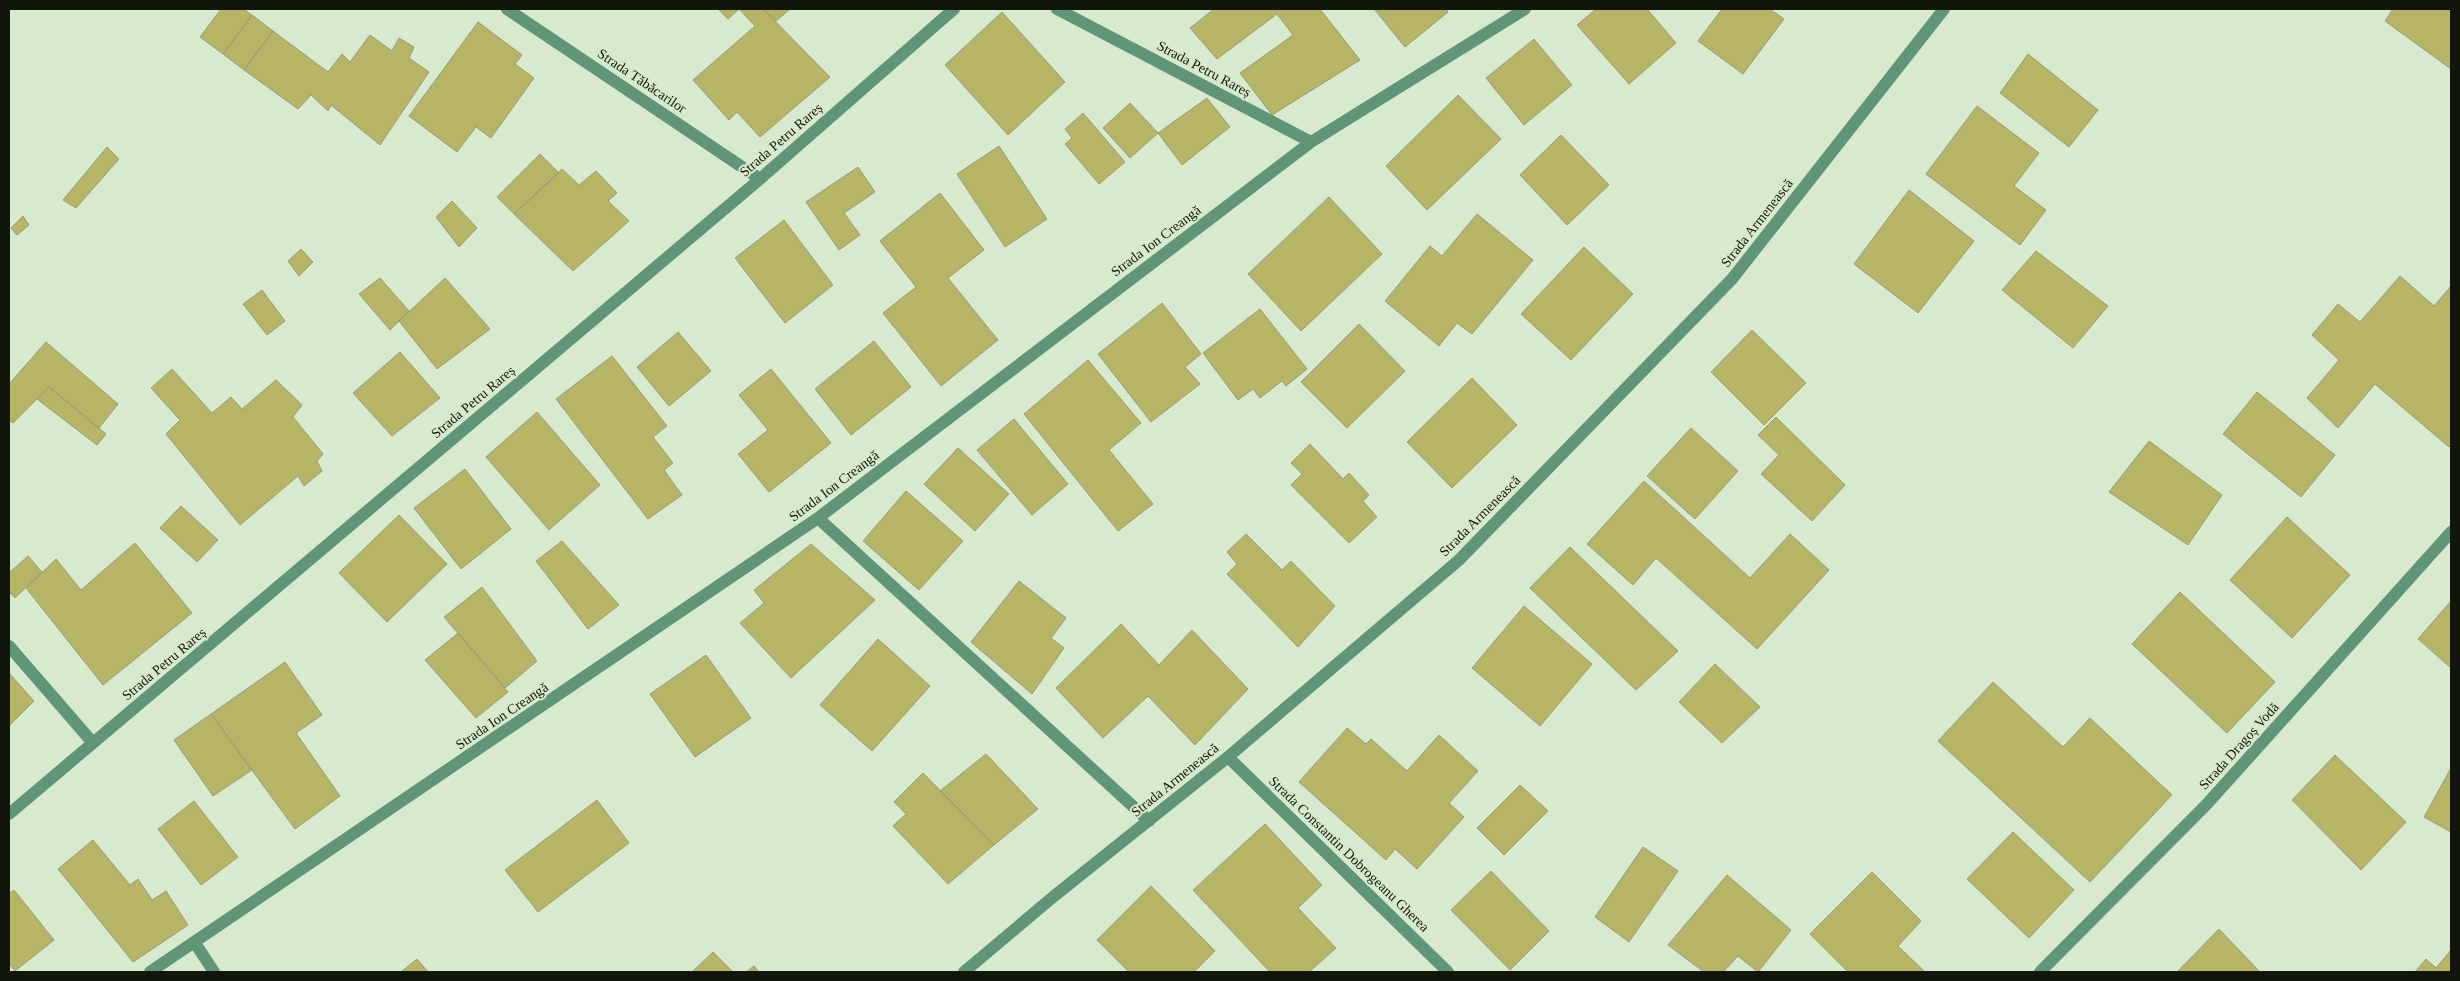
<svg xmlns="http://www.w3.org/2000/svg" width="2460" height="981" font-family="Georgia,serif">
  <rect width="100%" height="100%" fill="#d8eacd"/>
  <path fill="#b5b565" stroke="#9a9b7d" d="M221,9H243L252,15L223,54L200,37Z
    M718,9H763L830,77L760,137L737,112L729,120L693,80L755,26L739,9L728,19Z
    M763,9H790L776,21Z
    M1214,9H1320L1360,60L1272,115L1240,73L1293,35L1277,14L1217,59L1190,28Z
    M1374,9H1446L1448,12L1405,47Z
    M1596,9H1647L1676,43L1629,84L1577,25Z
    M1722,9H1770L1784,19L1743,74L1698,41Z
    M2393,9H2451V69L2385,21Z
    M1002,12L1065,82L1008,135L945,65Z
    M252,15L273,31L244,70L223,54Z
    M478,22L522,55L515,64L534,78L491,138L476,127L457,152L409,116Z
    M273,31L328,72L342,54L350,62L370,35L392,51L399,38L414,47L409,58L429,72L380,145L331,105L328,111L311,95L298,109L244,70Z
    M1534,39L1572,85L1524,125L1486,78Z
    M2028,54L2098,110L2069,147L2000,93Z
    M1458,95L1501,139L1427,210L1386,166Z
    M1207,98L1230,127L1182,165L1158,133Z
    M1130,103L1158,133L1130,158L1103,128Z
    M1977,106L2039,153L2014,186L2046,210L2020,245L1926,174Z
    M1083,113L1125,162L1099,184L1065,144L1072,138L1065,129Z
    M1561,135L1609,185L1567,225L1520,175Z
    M999,146L1047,219L1005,247L957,174Z
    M107,147L119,159L76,208L63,200Z
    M540,154L559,173L514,214L497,197Z
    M858,167L875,192L844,213L860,235L839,250L806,202Z
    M562,169L579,185L596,171L617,193L608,201L629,221L573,271L514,214Z
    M1909,190L1974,241L1918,313L1854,264Z
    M940,193L984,250L948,278L998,340L941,386L883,313L916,287L880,241Z
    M1329,197L1382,254L1301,331L1248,274Z
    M452,201L477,228L459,247L436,217Z
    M1477,214L1533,260L1472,334L1457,323L1439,346L1385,301L1430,246L1442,256Z
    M23,216L29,225L17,235L11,228Z
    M784,220L833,285L785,323L735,258Z
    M1584,247L1633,294L1571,360L1521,314Z
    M301,249L313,262L299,276L288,261Z
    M2036,251L2108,306L2073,348L2002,290Z
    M2400,276L2434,306L2451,286V444L2449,447L2375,384L2338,428L2307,398L2339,360L2312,335L2338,304L2360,322Z
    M380,278L409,311L390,330L359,294Z
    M445,278L490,329L437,369L399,321Z
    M262,290L285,321L267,335L243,304Z
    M1162,303L1201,354L1185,367L1200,384L1151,422L1098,354Z
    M1260,309L1307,369L1286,386L1282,381L1260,398L1253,389L1238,400L1203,353Z
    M1359,324L1405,371L1347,428L1301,382Z
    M1752,330L1806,383L1764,425L1711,372Z
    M678,332L711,371L669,406L637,367Z
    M874,341L911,387L851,435L815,389Z
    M46,342L118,404L99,428L49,387L13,423L9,420V384Z
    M400,352L440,398L392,436L353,393Z
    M612,356L667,426L653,437L673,463L664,470L682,495L648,519L556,399Z
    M1088,360L1141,423L1109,450L1153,504L1118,531L1024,414Z
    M172,369L212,413L231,397L242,409L276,380L302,405L293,417L323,454L317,461L322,471L304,486L298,476L240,525L166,434L180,420L151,388Z
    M771,369L831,443L769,492L738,454L768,430L739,395Z
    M1472,378L1517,425L1452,488L1407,442Z
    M49,387L106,434L97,445L37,399Z
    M2257,392L2335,455L2301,497L2223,434Z
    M537,412L600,485L549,530L486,457Z
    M1776,417L1845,485L1812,521L1761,474L1779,455L1758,435Z
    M1014,419L1068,484L1032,515L977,450Z
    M1691,428L1738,471L1695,519L1647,476Z
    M2149,441L2222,495L2188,545L2109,492Z
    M1310,444L1343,479L1349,473L1369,495L1363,501L1377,517L1349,543L1291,485L1302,474L1291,463Z
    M958,448L1009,494L975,531L924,484Z
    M465,469L511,529L461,569L414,508Z
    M1644,481L1750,578L1790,534L1829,570L1757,649L1656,558L1633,585L1587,544Z
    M906,491L963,541L919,590L863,541Z
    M181,506L218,540L197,562L160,528Z
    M399,515L447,564L387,622L339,573Z
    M2287,517L2350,575L2292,638L2230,580Z
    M1246,534L1282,570L1291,561L1335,606L1298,647L1227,574L1237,564L1227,552Z
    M562,541L619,605L588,629L536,561Z
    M135,543L192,613L103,685L26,588L56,559L81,590Z
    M811,544L875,600L791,678L740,623L764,603L754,590Z
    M1570,547L1678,651L1636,690L1530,588Z
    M28,556L42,572L15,598L9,592V573Z
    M1019,581L1066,618L1051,638L1064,648L1032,694L971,642Z
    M482,587L537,661L505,688L444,617Z
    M2180,592L2275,682L2227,733L2132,644Z
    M2451,601V668L2418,639Z
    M1524,606L1592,664L1540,726L1472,668Z
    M1121,624L1159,665L1192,630L1248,689L1195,745L1148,696L1103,738L1056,688Z
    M458,633L508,692L476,718L425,660Z
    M878,639L930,686L872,751L820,705Z
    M706,655L751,718L695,757L650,694Z
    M285,662L322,715L296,733L340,796L295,829L211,714Z
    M1715,664L1760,707L1722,743L1679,702Z
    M9,673L34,701L9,726Z
    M1993,682L2063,747L2090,718L2172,795L2090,882L1938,741Z
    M211,714L252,770L213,796L174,740Z
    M1347,728L1366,744L1371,739L1407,771L1439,735L1478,771L1449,803L1464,817L1417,869L1395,849L1386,860L1299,782Z
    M986,754L1038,809L994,845L940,791Z
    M2335,755L2406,822L2361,870L2292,800Z
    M2451,768V832L2424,817Z
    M923,773L994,845L948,884L893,826L906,814L894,802Z
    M1520,785L1548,811L1504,855L1477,828Z
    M597,800L629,843L538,912L505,870Z
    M194,801L238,857L201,885L158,829Z
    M1265,824L1322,885L1298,908L1336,948L1309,972H1270L1193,890Z
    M2013,832L2074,890L2029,938L1967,879Z
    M93,840L130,885L138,879L152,900L166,891L188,925L133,962L58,869Z
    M1643,847L1678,871L1629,942L1595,917Z
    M1491,871L1549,931L1510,970L1451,910Z
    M1872,872L1921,921L1898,946L1925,972H1848L1810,934Z
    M1727,875L1791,930L1758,972L1738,956L1723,972H1704L1668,945Z
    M1151,886L1215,951L1194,972H1129L1097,940Z
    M14,890L54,940L15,971L9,964V894Z
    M2219,929L2260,972H2177Z
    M2451,950V972H2415L2426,959L2436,968Z
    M713,952L733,972H692Z
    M417,959L428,972H401Z
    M754,966L759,972H746Z"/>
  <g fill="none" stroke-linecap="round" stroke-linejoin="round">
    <path stroke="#609577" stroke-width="12" d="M507,9L760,179
      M1057,9L1311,142
      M818,518L1149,821
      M9,646L93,743
      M1228,757L1448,972
      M9,814L760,179L954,9
      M195,943L214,972
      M150,972L818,518L1311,142L1525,9
      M964,972L1053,897L1228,757L1459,560L1732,279L1944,9
      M2040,972L2207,804L2451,532"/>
  </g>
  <g text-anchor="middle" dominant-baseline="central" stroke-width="4" stroke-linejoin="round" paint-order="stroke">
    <g font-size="14" fill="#10160c" stroke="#d8eacd">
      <text transform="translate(1204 69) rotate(28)">Strada Petru Rareș</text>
      <text transform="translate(642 81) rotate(34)">Strada Tăbăcarilor</text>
      <text transform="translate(781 140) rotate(-41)">Strada Petru Rareș</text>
      <text transform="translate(1757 223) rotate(-52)">Strada Armenească</text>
      <text transform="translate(1156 241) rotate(-37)">Strada Ion Creangă</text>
      <text transform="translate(473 402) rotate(-40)">Strada Petru Rareș</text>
      <text transform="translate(834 486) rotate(-37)">Strada Ion Creangă</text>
      <text transform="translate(1480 516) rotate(-45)">Strada Armenească</text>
      <text transform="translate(164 664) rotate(-40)">Strada Petru Rareș</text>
      <text transform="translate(502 716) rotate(-34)">Strada Ion Creangă</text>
      <text transform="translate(2239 746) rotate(-48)">Strada Dragoș Vodă</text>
      <text transform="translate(1175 780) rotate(-39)">Strada Armenească</text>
      <text transform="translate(1349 854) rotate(44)">Strada Constantin Dobrogeanu Gherea</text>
    </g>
  </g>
  <rect width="2460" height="981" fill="none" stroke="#10160c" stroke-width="20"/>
</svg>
